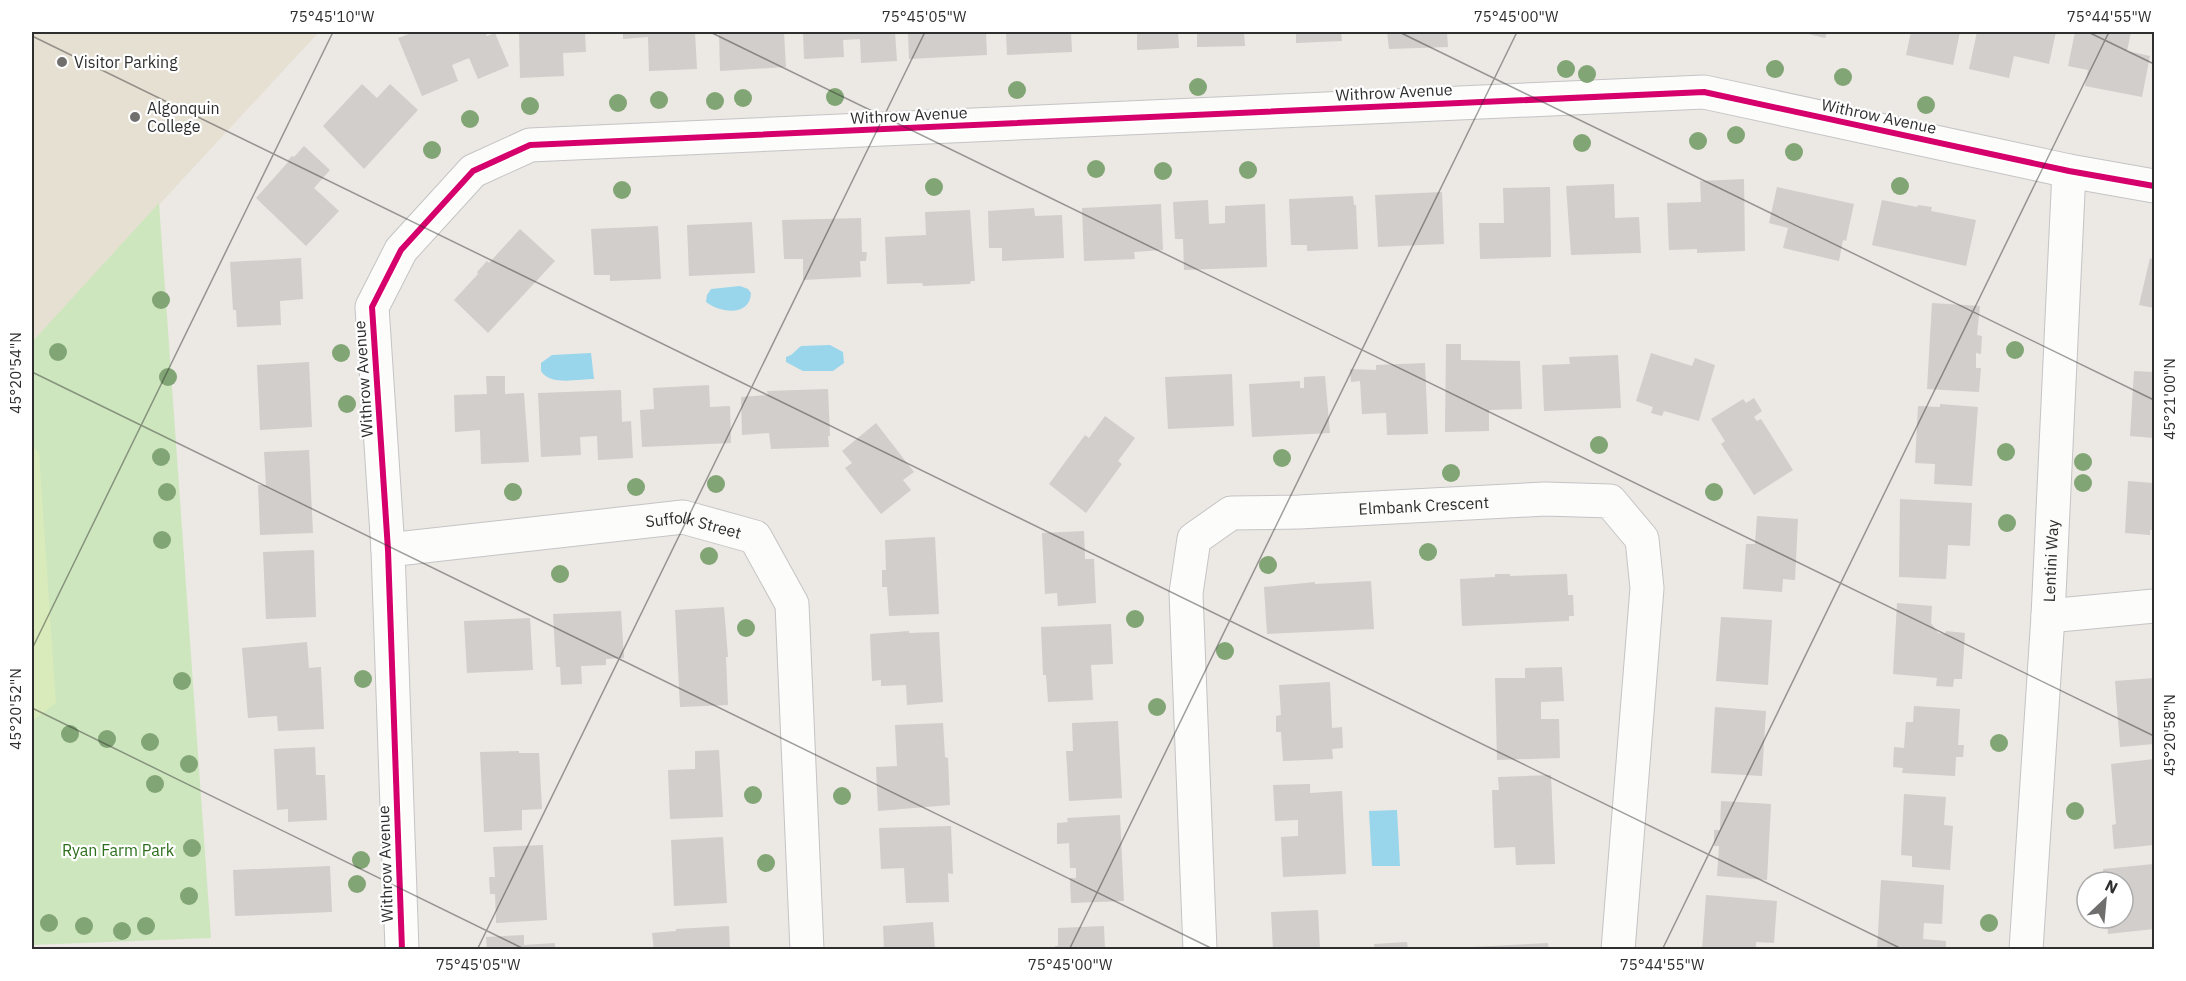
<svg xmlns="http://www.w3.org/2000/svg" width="2186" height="981" font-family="'IBM Plex Sans',sans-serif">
  <rect width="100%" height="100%" fill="#ece8e4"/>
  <path fill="#e6e0d3" d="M32,32H319L32,342Z"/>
  <path fill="#cee6be" d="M159,203L211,938L32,945V342Z"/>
  <path fill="#d9eabb" d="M32,446L39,453L56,703L32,721Z"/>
  <path fill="#99d6ec" d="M740,286L748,289L751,293C750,317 720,313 706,302L707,295L711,289Z
    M830,345L843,352L844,363L833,371H803L786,362V357L791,355L801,346Z
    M591,353L594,379C578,379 550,386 541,371V363L552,355Z
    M1397,810L1400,866H1372L1369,811Z"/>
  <path fill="#d1cecb" d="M414,32H485L487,36L495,33L509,66L478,79L469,58L452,65L458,81L422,96L398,38Z
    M519,32H585L586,52L563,53L564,76L520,78Z
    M623,32H695L697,69L649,71L648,37L623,39Z
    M719,32H784L786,67L720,71Z
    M803,32H895L897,61L861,63L860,39L843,40L844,57L804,59Z
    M908,32H986L987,55L909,59Z
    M1006,32H1071L1072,52L1007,55Z
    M1137,32H1178L1179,48L1137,50Z
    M1197,32H1244L1245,46L1197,47Z
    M1296,32H1341L1342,41L1296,43Z
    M1387,32H1447L1448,47L1389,49Z
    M1800,32H1827L1825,38Z
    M1911,32H1960L1953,65L1906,55Z
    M1977,32H2056L2049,64L2014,56L2009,78L1969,69Z
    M2075,32H2131L2127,51L2150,56L2142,97L2085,86L2088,70L2068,66Z
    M362,84L377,98L390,84L418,110L364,169L323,126Z
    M304,146L330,170L314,188L339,211L306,246L256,198L289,161L288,160L292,156L294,157Z
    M1744,179L1745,251L1697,253V249L1669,250L1667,203L1701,202L1700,181Z
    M1614,184L1615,218L1639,217L1641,253L1571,255L1566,186Z
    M1550,187L1551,257L1480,259L1479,223H1504L1503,188Z
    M1777,187L1854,204L1846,241L1843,240L1839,261L1783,248L1788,228L1769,223Z
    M1442,192L1444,244L1378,247L1375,195Z
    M1353,196L1354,205H1356L1358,249L1307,251V245H1291L1289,199Z
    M1208,200L1209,224L1225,223V206L1265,204L1267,267L1184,270L1183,239H1175L1173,202Z
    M1882,200L1917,207L1918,205L1932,207L1931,211L1976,220L1966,266L1872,245Z
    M1161,204L1163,250L1134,252L1135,259L1084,261L1082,208Z
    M1034,208L1035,216L1062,215L1064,258L1002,261V248H989L988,211Z
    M970,210L975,281H971L970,284L923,286L922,283L887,284L885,237L926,235L925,212Z
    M861,218L862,252H867L866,261H860L861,277L803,280V259H784L782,220Z
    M752,222L755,273L689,276L687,225Z
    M658,226L661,279L610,281V275H594L591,229Z
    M520,229L555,261L488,333L454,300L478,274L477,272L487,261L489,263Z
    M301,258L303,299L280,301L281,325L237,327L236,310H233L230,262Z
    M2150,258L2154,260V308L2139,305Z
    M1932,303L1980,306L1977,335L1982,336L1981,354L1976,353V368H1981L1979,392L1927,389Z
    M1446,344H1461V360L1520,361L1522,409L1489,410V431L1445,432Z
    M1651,353L1692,366L1695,358L1715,365L1699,421L1664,411L1662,416L1651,413L1653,407L1636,401Z
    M1618,355L1621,408L1544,411L1542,365L1570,364L1569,357Z
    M309,362L312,427L260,430L257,365Z
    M1425,363L1428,434L1387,435L1386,413L1362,414L1360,381L1351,382L1350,369L1376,370V365Z
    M2134,371L2154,372V438L2130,436Z
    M1232,374L1234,426L1168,429L1165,377Z
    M486,376H505V394L524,393L529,462L481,464L480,430L455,432L454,395L487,394Z
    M1325,376L1330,433L1252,437L1249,384L1300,381V388H1304V377Z
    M709,385L710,407L730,406L731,443L642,447L640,410L654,409L653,388Z
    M828,389L830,436H828L829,447L771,449L769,433L742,435L741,397L768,395L767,391Z
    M621,390L622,422L631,421L633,458L598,460L597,436L580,437L581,455L541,457L538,393Z
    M1754,398L1762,411L1754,417L1757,421L1761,419L1793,470L1754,495L1721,444L1725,441L1711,419L1743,399L1746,403Z
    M1940,404L1978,407L1972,486L1934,484L1935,464L1915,463L1918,406L1940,407Z
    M1105,416L1135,438L1118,461L1122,464L1086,513L1049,484L1085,435L1089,438Z
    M876,423L914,472L903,480L911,490L881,514L845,468L852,463L842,451Z
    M309,450L313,533L260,535L258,485H266L264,452Z
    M2128,481L2154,483V530H2150V535L2125,533Z
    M1900,499L1972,503L1970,546L1948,545L1946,579L1899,577Z
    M1757,516L1798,519L1795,580L1783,579L1782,592L1743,589L1746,544H1755Z
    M1084,531L1085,559H1094L1096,603L1058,606L1057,593L1045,594L1042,533Z
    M935,537L939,614L889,616L887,587H882V570H886L885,540Z
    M314,550L316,617L266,619L263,552Z
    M1495,574H1510V576L1567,574L1568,595H1573L1574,616H1569V621L1462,626L1460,579L1495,577Z
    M1371,581L1374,629L1267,634L1264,587L1315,582V584Z
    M1897,603L1932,606L1931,623L1938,633L1945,634L1946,631L1965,633L1962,679H1954L1953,687L1936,686L1937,678L1893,674Z
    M724,607L728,657H726L728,705L680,707L675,610Z
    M621,611L624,658L606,659V665L581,666L582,684L561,685L560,667H556L553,614Z
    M1721,617L1772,620L1768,685L1716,681Z
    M530,618L533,670L467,673L464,621Z
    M1111,624L1113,664L1091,665L1093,700L1048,702L1046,675H1043L1041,627Z
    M909,631V633L939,632L943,702L907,705L906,685L881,686V680L872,681L870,634Z
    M307,642L309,668L321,667L324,729L278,731L277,716L248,718L242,648Z
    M1562,667L1564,701L1541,702V719H1559L1560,758L1497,760L1495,678H1525V668Z
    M2154,678V744L2120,747L2115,681Z
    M1330,682L1332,728L1342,727L1343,748L1332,749L1333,759L1283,761L1281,732H1276V716L1281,715L1279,685Z
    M1914,706L1960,709L1958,745H1964L1963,757H1956L1955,776L1902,773L1903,768L1893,767L1894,747L1904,748L1906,722H1913Z
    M1715,707L1766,711L1762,776L1711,773Z
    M1118,721L1122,798L1069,801L1066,751H1073L1072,723Z
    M943,723L945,757L948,758L950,805L878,811L876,767L897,766L895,725Z
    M315,747L316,775H325L327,820L288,822V809L277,810L274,749Z
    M719,750L723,817L670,819L668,770L695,769V751Z
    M519,751V753H539L542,809L522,810V830L484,832L480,752Z
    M2154,759V845L2114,849L2112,825L2116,824L2111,764Z
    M1551,775L1555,864L1516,865L1515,847L1494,848L1492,790H1499L1498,777Z
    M1310,784V793L1342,791L1346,874L1283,877L1281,837L1298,836V820L1275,821L1273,785Z
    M1904,794L1946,797L1944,825L1953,826L1950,870L1912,867V856L1901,855Z
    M1721,801L1771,804L1767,880L1717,876L1719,846H1714V830H1720Z
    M1120,815L1124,901L1071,903L1070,878H1076V868H1070L1069,843L1057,844V823L1068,822L1067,818Z
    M951,826L953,874L948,873L949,902L906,903L904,868L881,869L879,828Z
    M723,837L727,903L674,906L671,840Z
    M543,845L547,920L496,923L495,894H490L489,877H495L493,847Z
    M2154,864V929L2108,934L2107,918H2123V882H2104L2103,869Z
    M330,866L332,912L235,916L233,870Z
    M1881,880L1944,885L1942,924L1924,923L1923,939L1946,941V950H1877Z
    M1706,895L1777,901L1774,943L1756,942V950H1702Z
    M1318,910L1320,950H1273L1271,912Z
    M933,922L935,950H884L883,926Z
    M729,926L730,950H654L652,933L676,931V929Z
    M1104,926L1105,950H1055V946H1058V928Z
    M524,935V945L555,943V950H487L486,937Z
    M1407,942L1408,950H1375L1374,944Z
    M1548,943L1549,950H1472V947Z"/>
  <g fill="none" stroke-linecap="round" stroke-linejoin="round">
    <defs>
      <g id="minor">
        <path id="s1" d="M388,550L683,517L755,537L792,604L807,950"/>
        <path d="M2048,616L2154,606"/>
        <path d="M402,950L388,550L372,307L401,250L473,171L530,145L1704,92L2069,171L2154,186"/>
        <path id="s2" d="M1200,950L1186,593L1194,539L1231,513L1299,512L1545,499L1610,501L1642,539L1647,588L1618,950"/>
        <path id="s3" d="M2026,950L2048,616L2069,171"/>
      </g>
    </defs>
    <use href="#minor" stroke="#c5c4c5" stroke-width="35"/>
    <use href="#minor" stroke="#fcfcfb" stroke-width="33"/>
    <defs>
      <path id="cycleway" d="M402,950L388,550L372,307L401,250L473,171L530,145L1704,92L2069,171L2154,186"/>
    </defs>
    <use href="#cycleway" stroke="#fff" stroke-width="10"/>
    <use href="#cycleway" stroke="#d6006c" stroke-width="6"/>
  </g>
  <g fill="#82a575">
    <circle cx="1566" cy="69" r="9"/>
    <circle cx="1775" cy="69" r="9"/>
    <circle cx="1587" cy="74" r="9"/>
    <circle cx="1843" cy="77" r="9"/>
    <circle cx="1198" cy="87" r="9"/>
    <circle cx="1017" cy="90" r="9"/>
    <circle cx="835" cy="97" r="9"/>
    <circle cx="743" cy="98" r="9"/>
    <circle cx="659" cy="100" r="9"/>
    <circle cx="715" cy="101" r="9"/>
    <circle cx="618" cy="103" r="9"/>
    <circle cx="1926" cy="105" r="9"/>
    <circle cx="530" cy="106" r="9"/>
    <circle cx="470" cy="119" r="9"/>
    <circle cx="1736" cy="135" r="9"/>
    <circle cx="1698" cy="141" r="9"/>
    <circle cx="1582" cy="143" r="9"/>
    <circle cx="432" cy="150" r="9"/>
    <circle cx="1794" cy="152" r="9"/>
    <circle cx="1096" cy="169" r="9"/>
    <circle cx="1248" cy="170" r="9"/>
    <circle cx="1163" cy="171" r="9"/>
    <circle cx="1900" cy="186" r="9"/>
    <circle cx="934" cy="187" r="9"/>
    <circle cx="622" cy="190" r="9"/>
    <circle cx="161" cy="300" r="9"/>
    <circle cx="2015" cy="350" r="9"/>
    <circle cx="58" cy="352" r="9"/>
    <circle cx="341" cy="353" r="9"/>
    <circle cx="168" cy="377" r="9"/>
    <circle cx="347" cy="404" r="9"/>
    <circle cx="1599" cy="445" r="9"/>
    <circle cx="2006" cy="452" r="9"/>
    <circle cx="161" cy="457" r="9"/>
    <circle cx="1282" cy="458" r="9"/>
    <circle cx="2083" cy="462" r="9"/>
    <circle cx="1451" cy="473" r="9"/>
    <circle cx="2083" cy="483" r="9"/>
    <circle cx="716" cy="484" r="9"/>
    <circle cx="636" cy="487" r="9"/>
    <circle cx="167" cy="492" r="9"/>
    <circle cx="513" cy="492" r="9"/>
    <circle cx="1714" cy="492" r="9"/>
    <circle cx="2007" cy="523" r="9"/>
    <circle cx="162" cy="540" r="9"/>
    <circle cx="1428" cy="552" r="9"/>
    <circle cx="709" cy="556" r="9"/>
    <circle cx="1268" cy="565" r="9"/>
    <circle cx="560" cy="574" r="9"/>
    <circle cx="1135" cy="619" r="9"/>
    <circle cx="746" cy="628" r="9"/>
    <circle cx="1225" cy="651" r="9"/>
    <circle cx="363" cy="679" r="9"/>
    <circle cx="182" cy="681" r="9"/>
    <circle cx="1157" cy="707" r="9"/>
    <circle cx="70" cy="734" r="9"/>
    <circle cx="107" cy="739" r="9"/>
    <circle cx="150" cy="742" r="9"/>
    <circle cx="1999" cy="743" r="9"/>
    <circle cx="189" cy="764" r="9"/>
    <circle cx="155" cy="784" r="9"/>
    <circle cx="753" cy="795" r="9"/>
    <circle cx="842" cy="796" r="9"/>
    <circle cx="2075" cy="811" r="9"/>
    <circle cx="192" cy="848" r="9"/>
    <circle cx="361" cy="860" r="9"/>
    <circle cx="766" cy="863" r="9"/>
    <circle cx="357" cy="884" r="9"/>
    <circle cx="189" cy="896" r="9"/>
    <circle cx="49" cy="923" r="9"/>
    <circle cx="1989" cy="923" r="9"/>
    <circle cx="84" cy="926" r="9"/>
    <circle cx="146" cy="926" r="9"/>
    <circle cx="122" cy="931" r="9"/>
  </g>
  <path fill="none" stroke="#2e2e2e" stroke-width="1.5" stroke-opacity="0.45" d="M710,32L2154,736M1399,32L2154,400M2088,32L2154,64M32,36L1904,950M32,372L1215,950M32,649L333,32M32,708L526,950M477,950L925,32M1069,950L1517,32M1662,950L2109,32"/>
  <g fill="#706f6e" stroke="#fff" stroke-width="2">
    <circle cx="62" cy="62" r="6"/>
    <circle cx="135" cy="117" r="6"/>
  </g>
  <g text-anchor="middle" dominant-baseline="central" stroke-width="4.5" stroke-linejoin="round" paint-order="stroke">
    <g font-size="16" fill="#2e2e2e" stroke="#fff" text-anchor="start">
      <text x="74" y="62">Visitor Parking</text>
      <text x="147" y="108">Algonquin<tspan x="147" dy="18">College</tspan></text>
    </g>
    <g font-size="16" fill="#2e2e2e" stroke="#fff">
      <text transform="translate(1394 92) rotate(-3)">Withrow Avenue</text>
      <text transform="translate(909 115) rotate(-3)">Withrow Avenue</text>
      <text transform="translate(1879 116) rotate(12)">Withrow Avenue</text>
      <text transform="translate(363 379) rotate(-94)">Withrow Avenue</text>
      <text stroke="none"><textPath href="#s2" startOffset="650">Elmbank Crescent</textPath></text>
      <text stroke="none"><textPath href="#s1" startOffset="308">Suffolk Street</textPath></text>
      <text stroke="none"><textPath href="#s3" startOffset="390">Lentini Way</textPath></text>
      <text transform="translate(385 864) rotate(-92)">Withrow Avenue</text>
    </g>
    <g font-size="16" fill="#2c6e1b" stroke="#fff">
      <text x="118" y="850">Ryan Farm Park</text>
    </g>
  </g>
  <rect width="2186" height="981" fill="none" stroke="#ffffff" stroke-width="66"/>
  <g transform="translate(2105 900) rotate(26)"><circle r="28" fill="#ffffff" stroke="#ababab" stroke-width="1.5"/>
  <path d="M0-4.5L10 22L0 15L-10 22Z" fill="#706f6e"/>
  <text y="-9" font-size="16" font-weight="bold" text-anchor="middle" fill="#2e2e2e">N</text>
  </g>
  <rect x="33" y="33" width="2120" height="915" fill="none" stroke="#2e2e2e" stroke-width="2"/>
  <g font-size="15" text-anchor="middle" fill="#2e2e2e">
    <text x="332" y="22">75°45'10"W</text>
    <text x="924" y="22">75°45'05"W</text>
    <text x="1516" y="22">75°45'00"W</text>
    <text x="2109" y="22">75°44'55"W</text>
    <text transform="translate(16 373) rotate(-90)" y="5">45°20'54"N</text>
    <text transform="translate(2170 399) rotate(-90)" y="5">45°21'00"N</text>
    <text transform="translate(16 709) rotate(-90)" y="5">45°20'52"N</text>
    <text transform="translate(2170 735) rotate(-90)" y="5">45°20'58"N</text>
    <text x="478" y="970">75°45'05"W</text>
    <text x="1070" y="970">75°45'00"W</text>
    <text x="1662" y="970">75°44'55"W</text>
  </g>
</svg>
